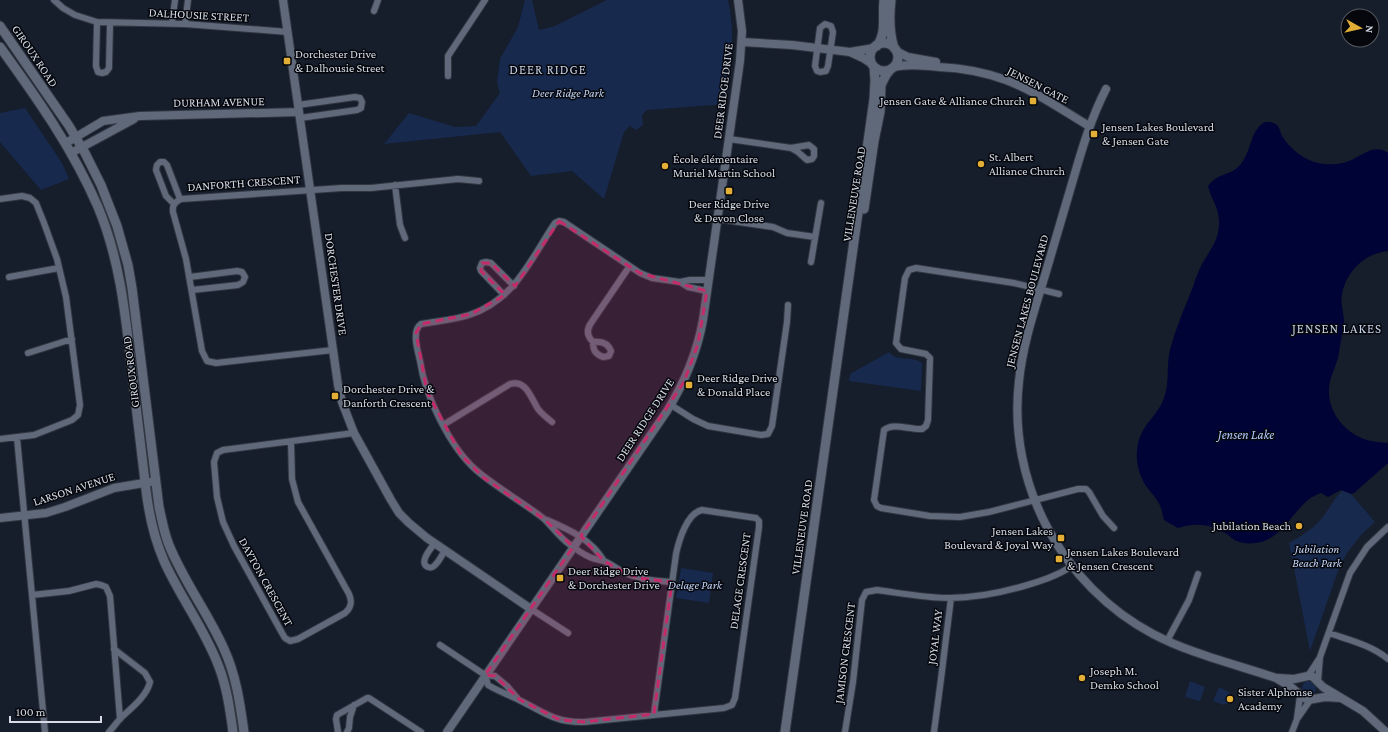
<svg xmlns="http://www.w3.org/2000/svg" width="1388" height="732" font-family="'Crimson Pro',serif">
  <rect width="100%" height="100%" fill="#161d2b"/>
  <path fill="#18294e" d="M525,0H532L539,30L555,26L607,0H728C736,35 731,69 726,104L647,110L642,115L643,125L636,130L631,127V125L624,132L604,199L572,171L531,176L500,132L384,144L409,113L455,127L476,126L500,93L497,83L500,59L518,27Z
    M25,108L62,163L69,179L41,190L0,142V113Z
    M889,352C898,363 912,355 922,363L921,391L849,381L850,374Z
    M1343,490L1351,494L1375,522L1361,535L1347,553L1339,568L1310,651L1289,543C1301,536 1313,529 1322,518C1330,508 1334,498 1343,490Z
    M681,568L713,573L709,603L676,598Z
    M1302 688a7 7 0 1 1 14 0a7 7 0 1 1-14 0Z
    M1190,681L1205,687L1200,701L1185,697Z
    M1219,687L1229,692L1231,696L1229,703L1224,705L1213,701Z"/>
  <path fill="#000336" d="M1265,122C1270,122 1273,122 1277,125C1280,128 1280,132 1282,136C1290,149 1304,160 1318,163C1327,165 1340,165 1349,161C1363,156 1373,143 1388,153V251C1365,253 1346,272 1342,294C1340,303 1344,313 1344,322C1343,330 1341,338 1340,346C1339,351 1339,356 1337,361C1334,370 1329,380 1329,390C1328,413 1346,434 1367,440C1373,442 1381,442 1388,443V463L1354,493L1351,494L1341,490L1328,497L1321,493C1295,501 1289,534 1261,542C1254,544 1243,544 1237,541C1233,540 1230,536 1227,534C1211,524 1196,522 1178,528L1164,520C1163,516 1162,512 1161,508C1158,499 1151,493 1146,486C1139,475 1136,463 1137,451C1139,425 1157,418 1164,398C1170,382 1166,366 1170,350C1176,327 1186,305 1194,284C1196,277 1199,270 1202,264C1209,252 1218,241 1219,226C1220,207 1212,202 1208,186C1210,184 1212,181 1215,179C1224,173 1233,174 1241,164C1252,150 1250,130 1265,122Z"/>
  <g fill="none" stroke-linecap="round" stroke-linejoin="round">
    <defs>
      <path id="minor" d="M54,0L63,8L75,15L97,22L185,24L288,32
        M374,11L378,0
        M97,22L96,66L98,72L102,73L106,72L109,68L110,23
        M172,24L175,0
        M185,24L188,0
        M825,24L831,26L833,32L828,66L826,71L820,72L817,71L815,66L820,28Z
        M448,76V56L485,0
        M298,105L355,97L360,98L362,102L361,108L357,110L300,118
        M729,139L791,148L809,145L814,149V156L812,159L807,160L798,152L791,148
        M395,185L400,225L405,238
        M0,199L22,196L30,198L36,203L44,223L57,259L66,297L80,405L78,415L72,420L34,435L0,439
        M174,204L166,196L156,170L157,165L160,162H164L167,165L180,199
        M718,219L773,227L787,233L815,237
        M811,262L821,203
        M9,277L59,268
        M190,277L237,271L242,272L245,277L243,282L238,285L192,290
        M680,282L690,280H709
        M1059,294L1014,283L916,268L909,270L905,278L896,343L901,349L926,354L930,358L928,420L926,426L922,429C910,430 893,422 884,430L874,500L877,506L881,508L930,516L960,517L989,512L1078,489H1086L1089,492L1103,516L1114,528
        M504,295L481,271L480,268L482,263L486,262L491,263L514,286
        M593,342C601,341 608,343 611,351L609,356L603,357C595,354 593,350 593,342C587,336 586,330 591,323L629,267
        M333,350L216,363L207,361L202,351L186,259L173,212C172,205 175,202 181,199L342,188H371L458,179L479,181
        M28,353L72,339
        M671,405L693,419L708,426L761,435L768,434L772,426L787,322L788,305
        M443,425L510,384C526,379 531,398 538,409C542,414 547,418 552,422
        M17,438L45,732
        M291,442L292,479L298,502L349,594C352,601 352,607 345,613L298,639L290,641L285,638L282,633L234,546L223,522L217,497L214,462L217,453L223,450L354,433
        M547,520C570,530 591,539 604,561
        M435,543C431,548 418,563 428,567C431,568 432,568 434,566C439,562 442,555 445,550
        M672,582C657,581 642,580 628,574C619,571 612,564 604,561C601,560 598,560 595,559C586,557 576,549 569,544C559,537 552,526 543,518C521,501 497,488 476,470C450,447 425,396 420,361C418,351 411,331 421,324C437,321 454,320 469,315C515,300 530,260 555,223L559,221L564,222L640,273L652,278L680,282L688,287L707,291
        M32,595L69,591L96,584L101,585L106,587L110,596L120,719
        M531,609L568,633
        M1329,633C1349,640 1371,645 1388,659
        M1167,641L1189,600L1198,574
        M440,645L485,675
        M485,675L488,685C498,691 509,695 519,700C544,712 555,723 584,722L724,708L732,705L735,698L759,527V521L756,518L702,510C687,513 679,540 676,554L654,714
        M485,675L495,676L507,686L518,699
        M1308,676L1319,659
        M1318,681L1320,657L1350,573L1367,547L1388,527
        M1297,718L1300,696
        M109,732C114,727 118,720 124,715C134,706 147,695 150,682L145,673L114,649
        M338,732L336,719L337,715L367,698H369L421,732
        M347,732L349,728L350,717L354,705
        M845,732L853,682L862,600L866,592L877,590C900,593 925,598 949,598C975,598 1000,593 1024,586C1041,581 1057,576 1072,566
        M934,732L941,679L951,598
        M1292,732L1297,719L1311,699"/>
      <path id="tertiary" d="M283,0L338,385L342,402L354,433L391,500L399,513L409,523L427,538L531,609
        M742,42L792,45L850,52L863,58L872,64
        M896,51L908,57L936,62
        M850,52L874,48
        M894,67C910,63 924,66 939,67C962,68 984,72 1006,80C1035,91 1062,110 1089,126
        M1106,89C1091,118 1082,149 1073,180C1065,208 1056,237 1048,265C1037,303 1023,341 1019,381C1007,483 1062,586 1153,634C1191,654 1235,664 1276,678L1291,687L1304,698L1308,700L1325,697L1341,698
        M66,143L103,121L140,116L299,112
        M71,153L134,119
        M0,518L46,513L65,507L114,488L156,481
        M1278,678L1294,679L1308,676H1312L1323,687L1363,711L1386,732
        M447,732L667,411C685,382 697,353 703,320L740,61L742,31L738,0"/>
      <path id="secondary" d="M891,0C889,17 889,32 894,48
        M0,26L69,126L85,153L101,185L117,226L128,265L132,288L159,507C162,520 164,533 169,545C184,582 208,613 224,649C236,675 240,703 244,732
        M870 57a14 14 0 1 1 28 0a14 14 0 1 1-28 0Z
        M877,46C887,32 882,16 884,0
        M0,47C37,98 73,149 98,207C119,257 125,310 131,364C136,406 141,448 146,490C149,515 154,538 164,561C180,597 205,629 219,667C227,688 230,710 233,732
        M864,209L874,141L880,112L881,85L886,75L890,70
        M785,732L874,99L875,80L874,67"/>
    </defs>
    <use href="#minor" stroke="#313641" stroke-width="8"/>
    <use href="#tertiary" stroke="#313641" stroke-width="10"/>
    <use href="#secondary" stroke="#313641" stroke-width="11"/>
    <use href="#minor" stroke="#60697a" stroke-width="6"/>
    <use href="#tertiary" stroke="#60697a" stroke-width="8"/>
    <use href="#secondary" stroke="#60697a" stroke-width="9"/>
  </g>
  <path fill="#c42c69" fill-opacity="0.2" stroke="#c42c69" stroke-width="3" stroke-dasharray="8 5" stroke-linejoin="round" d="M559,221L640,273L707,291L698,344L684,382L581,536L604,561L622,571L639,578L672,582L654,714L584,722L560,720L520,700L495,676L485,675L573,547L544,519L484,478L461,455L427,392L416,333L421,324L471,314L505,295L481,271L482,263H491L515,286Z"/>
  <g fill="#e3ae35" stroke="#05070d" stroke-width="1.5">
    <rect x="283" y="57" width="8" height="8" rx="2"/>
    <rect x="1029" y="97" width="8" height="8" rx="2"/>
    <rect x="1090" y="130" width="8" height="8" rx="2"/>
    <circle cx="981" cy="164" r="4"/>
    <circle cx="665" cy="166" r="4"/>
    <rect x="725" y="187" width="8" height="8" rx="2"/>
    <rect x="685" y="381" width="8" height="8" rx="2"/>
    <rect x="331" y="392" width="8" height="8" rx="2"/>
    <circle cx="1299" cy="526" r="4"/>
    <rect x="1057" y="534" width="8" height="8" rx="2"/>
    <rect x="1055" y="555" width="8" height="8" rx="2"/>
    <rect x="556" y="574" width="8" height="8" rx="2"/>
    <circle cx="1082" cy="678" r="4"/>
    <circle cx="1230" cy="699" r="4"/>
  </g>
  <g text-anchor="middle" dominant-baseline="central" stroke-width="3" stroke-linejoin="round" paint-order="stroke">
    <g font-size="12" fill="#d6dbe5" stroke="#05070d">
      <text transform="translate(199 15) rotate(3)">DALHOUSIE STREET</text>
      <text transform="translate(35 56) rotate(56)">GIROUX ROAD</text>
      <text transform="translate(1038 85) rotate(27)">JENSEN GATE</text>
      <text transform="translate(723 91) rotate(-83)">DEER RIDGE DRIVE</text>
      <text transform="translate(219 102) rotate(-1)">DURHAM AVENUE</text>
      <text transform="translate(244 183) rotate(-4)">DANFORTH CRESCENT</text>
      <text transform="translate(854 194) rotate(-81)">VILLENEUVE ROAD</text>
      <text transform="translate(336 284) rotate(82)">DORCHESTER DRIVE</text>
      <text transform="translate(1027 301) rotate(-75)">JENSEN LAKES BOULEVARD</text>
      <text transform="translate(131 372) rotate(-97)">GIROUX ROAD</text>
      <text transform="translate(645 420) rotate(-57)">DEER RIDGE DRIVE</text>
      <text transform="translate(74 489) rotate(-18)">LARSON AVENUE</text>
      <text transform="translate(802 527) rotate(-82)">VILLENEUVE ROAD</text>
      <text transform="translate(740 581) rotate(-82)">DELAGE CRESCENT</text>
      <text transform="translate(266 582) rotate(61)">DAYTON CRESCENT</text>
      <text transform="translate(935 637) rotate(-83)">JOYAL WAY</text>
      <text transform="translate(845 653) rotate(-83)">JAMISON CRESCENT</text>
    </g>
    <g font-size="12" fill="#d6dbe5" stroke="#05070d" text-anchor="start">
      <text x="295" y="54">Dorchester Drive<tspan x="295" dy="14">&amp; Dalhousie Street</tspan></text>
      <text x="1025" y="101" text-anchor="end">Jensen Gate &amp; Alliance Church</text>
      <text x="1102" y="127">Jensen Lakes Boulevard<tspan x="1102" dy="14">&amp; Jensen Gate</tspan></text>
      <text x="989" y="157">St. Albert<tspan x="989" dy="14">Alliance Church</tspan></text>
      <text x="673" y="159">École élémentaire<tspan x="673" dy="14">Muriel Martin School</tspan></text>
      <text x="729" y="204" text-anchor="middle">Deer Ridge Drive<tspan x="729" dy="14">&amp; Devon Close</tspan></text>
      <text x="697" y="378">Deer Ridge Drive<tspan x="697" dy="14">&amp; Donald Place</tspan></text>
      <text x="343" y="389">Dorchester Drive &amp;<tspan x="343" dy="14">Danforth Crescent</tspan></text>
      <text x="1291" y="526" text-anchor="end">Jubilation Beach</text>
      <text x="1053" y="531" text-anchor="end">Jensen Lakes<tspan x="1053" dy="14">Boulevard &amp; Joyal Way</tspan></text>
      <text x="1067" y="552">Jensen Lakes Boulevard<tspan x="1067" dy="14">&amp; Jensen Crescent</tspan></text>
      <text x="568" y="571">Deer Ridge Drive<tspan x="568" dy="14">&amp; Dorchester Drive</tspan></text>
      <text x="1090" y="671">Joseph M.<tspan x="1090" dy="14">Demko School</tspan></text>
      <text x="1238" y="692">Sister Alphonse<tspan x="1238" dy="14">Academy</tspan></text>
    </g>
    <g font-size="12" font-style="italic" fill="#c3d5f7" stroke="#05070d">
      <text x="568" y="93">Deer Ridge Park</text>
      <text x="1317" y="549">Jubilation<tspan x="1317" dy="14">Beach Park</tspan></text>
      <text x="695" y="585">Delage Park</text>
    </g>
    <g font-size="13" letter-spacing="1" fill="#c4cfe2" stroke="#05070d">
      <text x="548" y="69">DEER RIDGE</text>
      <text x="1337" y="328">JENSEN LAKES</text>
    </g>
    <g font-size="13" font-style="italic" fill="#b0cafd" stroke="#05070d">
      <text x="1246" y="434">Jensen Lake</text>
    </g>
  </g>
  <g transform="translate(1360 28) rotate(98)"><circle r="19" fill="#05070d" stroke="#595c63"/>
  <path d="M0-3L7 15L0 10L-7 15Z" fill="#e3ae35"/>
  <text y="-6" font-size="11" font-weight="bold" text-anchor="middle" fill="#d6dbe5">N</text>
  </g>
  <path d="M10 716v6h91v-6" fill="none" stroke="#d6dbe5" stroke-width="2"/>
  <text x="16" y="716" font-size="12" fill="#d6dbe5" stroke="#05070d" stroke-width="3" paint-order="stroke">100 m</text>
</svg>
